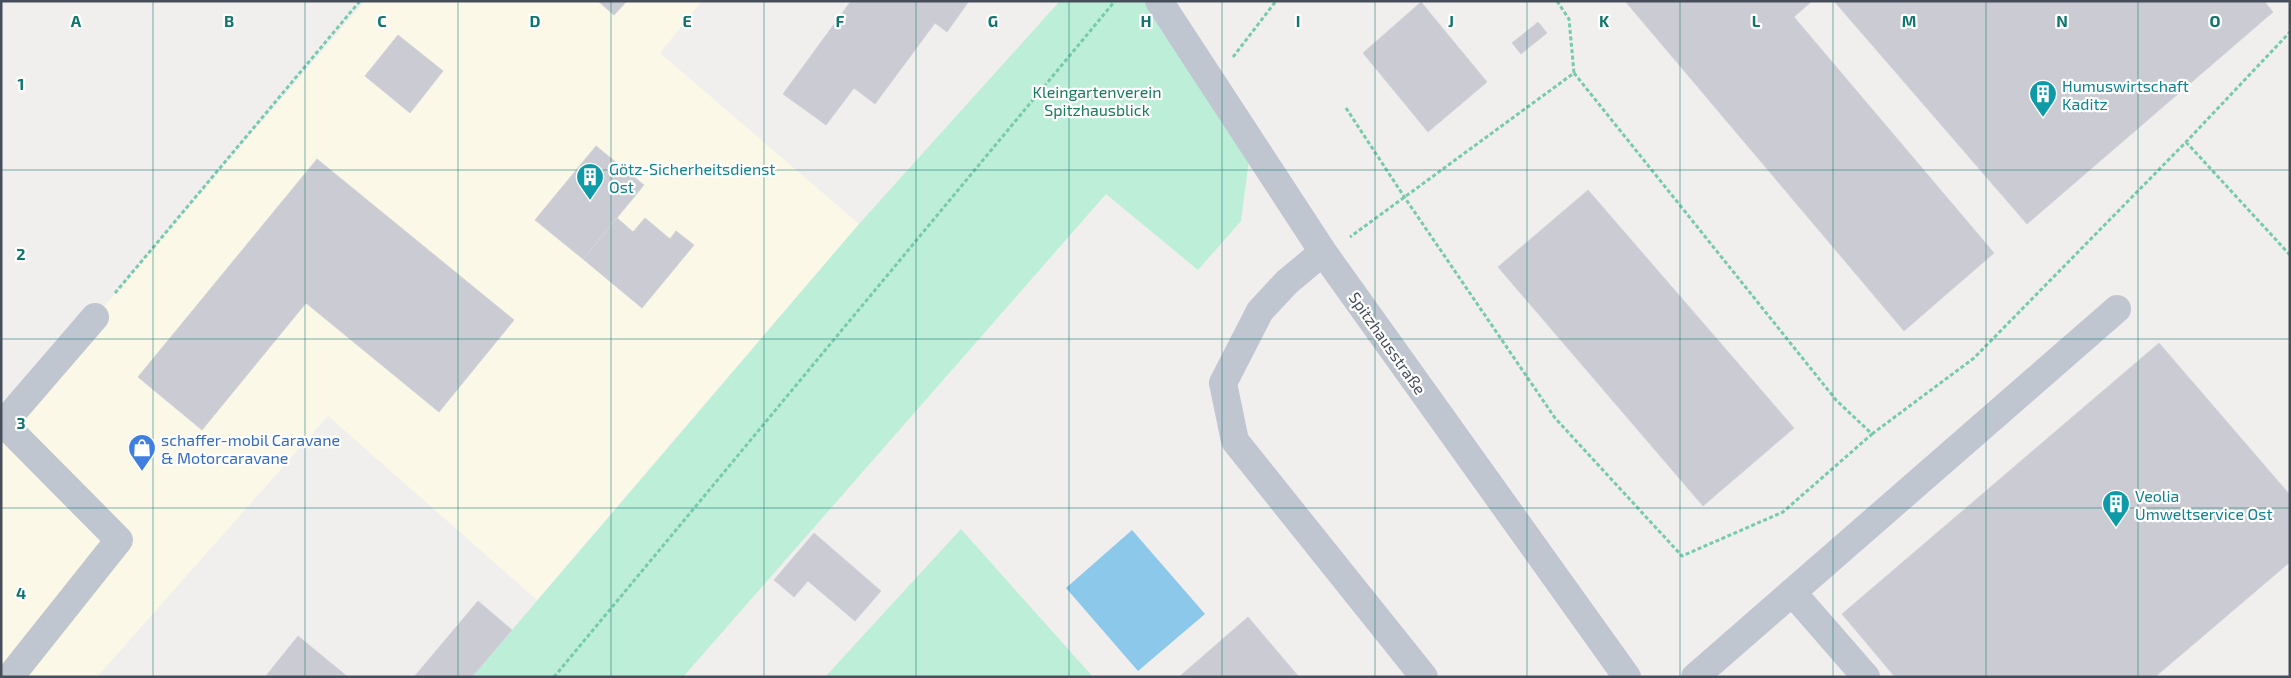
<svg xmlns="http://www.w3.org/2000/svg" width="2291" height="678" font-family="'Exo 2',sans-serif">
  <rect width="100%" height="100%" fill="#f1eeee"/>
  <path fill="#fbf8e7" d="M365,1H702L660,53L859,224L537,600L328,416L97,677H1V427Z"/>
  <path fill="#bdeed7" d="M1060,1H1145L1249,160L1241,221L1198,270L1106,194L683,677H472L859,224Z
    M961,529L1093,677H825Z"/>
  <path fill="#8bc8ea" d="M1132,530L1205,614L1138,671L1066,588Z"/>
  <path fill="#cbccd3" stroke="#d2d3da" d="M598,1H627L614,15Z
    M851,1H969L947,32L935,23L875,104L854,88L826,125L783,94Z
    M1625,1H1812L1794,17L1994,253L1904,331Z
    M1834,1H2264L2273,12L2027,224Z
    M1421,2L1487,82L1428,132L1363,53Z
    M1538,22L1547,33L1521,54L1512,43Z
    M398,35L443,71L410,113L365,76Z
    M596,146L644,185L583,259L535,220Z
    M317,159L514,320L439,412L306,303L202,430L138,377Z
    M1588,190L1794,428L1703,506L1498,267Z
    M617,218L633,232L645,218L670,239L676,231L694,245L642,308L583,259Z
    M2159,343L2290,495V562L2155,677H1895L1842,614Z
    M814,533L881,591L855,621L808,581L794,597L774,580Z
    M478,601L512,630L472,677H414Z
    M1248,617L1299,677H1179Z
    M298,636L348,677H265Z"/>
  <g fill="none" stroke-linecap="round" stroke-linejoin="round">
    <path stroke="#76cbad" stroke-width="3" stroke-dasharray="4 2.5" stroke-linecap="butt" d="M1557,1L1569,19L1574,73
      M1233,57L1276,1
      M1346,108L1405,198L1555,418L1682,556L1783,512L1872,434L1836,400L1574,73L1350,237
      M2186,142L2290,255
      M115,293L360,1
      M1872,434L1974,358L2186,142L2290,32
      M554,677L1115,1"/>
    <path stroke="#bfc6d0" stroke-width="28" d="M1159,1L1323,252L1627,677
      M1323,252L1287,282L1260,311L1223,383L1235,441L1424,677
      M3,423L119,540L10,677
      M1,426L95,317
      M1792,592L1866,677
      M1695,677L2117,309"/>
  </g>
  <path fill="none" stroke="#0f766e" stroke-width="1" stroke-opacity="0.55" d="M153,1V677M305,1V677M458,1V677M611,1V677M764,1V677M916,1V677M1069,1V677M1222,1V677M1375,1V677M1527,1V677M1680,1V677M1833,1V677M1986,1V677M2138,1V677M1,170H2290M1,339H2290M1,508H2290"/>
  <defs>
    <symbol id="building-pin" viewBox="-11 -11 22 30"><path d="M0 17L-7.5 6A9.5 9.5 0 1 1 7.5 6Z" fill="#0f9aa8" stroke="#fff"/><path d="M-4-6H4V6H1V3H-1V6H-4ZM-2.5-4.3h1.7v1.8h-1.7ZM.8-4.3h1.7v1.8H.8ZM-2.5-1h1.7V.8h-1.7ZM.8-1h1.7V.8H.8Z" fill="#fff"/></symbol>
    <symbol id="shop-pin" viewBox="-11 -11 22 30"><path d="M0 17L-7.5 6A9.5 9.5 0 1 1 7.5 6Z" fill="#3f7fe0" stroke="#fff"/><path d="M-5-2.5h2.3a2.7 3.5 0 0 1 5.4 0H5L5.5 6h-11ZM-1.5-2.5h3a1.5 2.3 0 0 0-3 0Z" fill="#fff"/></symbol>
  </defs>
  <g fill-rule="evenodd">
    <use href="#building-pin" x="2027" y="78" width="32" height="43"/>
    <use href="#building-pin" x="574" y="161" width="32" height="43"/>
    <use href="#shop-pin" x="126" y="432" width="32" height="43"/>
    <use href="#building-pin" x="2100" y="488" width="32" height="43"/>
  </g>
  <g text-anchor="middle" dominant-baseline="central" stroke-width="4.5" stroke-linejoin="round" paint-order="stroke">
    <g font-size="16" fill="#0d838f" stroke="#fff" text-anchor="start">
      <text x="2062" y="85">Humuswirtschaft<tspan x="2062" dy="18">Kaditz</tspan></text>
      <text x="609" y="168">Götz-Sicherheitsdienst<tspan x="609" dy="18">Ost</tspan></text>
      <text x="2135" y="495">Veolia<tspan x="2135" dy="18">Umweltservice Ost</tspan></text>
    </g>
    <g font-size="16" fill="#197b58" stroke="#fff">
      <text x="1097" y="91">Kleingartenverein<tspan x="1097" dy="18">Spitzhausblick</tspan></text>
    </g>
    <g font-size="16" fill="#474e5b" stroke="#fff">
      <text transform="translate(1388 343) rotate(55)">Spitzhausstraße</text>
    </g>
    <g font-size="16" fill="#366cbe" stroke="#fff" text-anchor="start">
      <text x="161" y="439">schaffer-mobil Caravane<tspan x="161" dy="18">&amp; Motorcaravane</tspan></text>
    </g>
  </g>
  <g font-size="16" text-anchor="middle" font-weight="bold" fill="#0f766e" stroke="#fff" stroke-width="4.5" stroke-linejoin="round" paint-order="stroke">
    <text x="76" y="27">A</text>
    <text x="229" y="27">B</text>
    <text x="382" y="27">C</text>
    <text x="535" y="27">D</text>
    <text x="687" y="27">E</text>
    <text x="840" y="27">F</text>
    <text x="993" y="27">G</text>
    <text x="1146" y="27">H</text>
    <text x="1298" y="27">I</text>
    <text x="1451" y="27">J</text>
    <text x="1604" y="27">K</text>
    <text x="1756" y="27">L</text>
    <text x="1909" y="27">M</text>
    <text x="2062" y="27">N</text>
    <text x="2215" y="27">O</text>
    <text x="21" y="90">1</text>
    <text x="21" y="260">2</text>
    <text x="21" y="429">3</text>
    <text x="21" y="599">4</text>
  </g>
  <rect width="2291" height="678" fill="none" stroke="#474e5b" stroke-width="5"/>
</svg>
